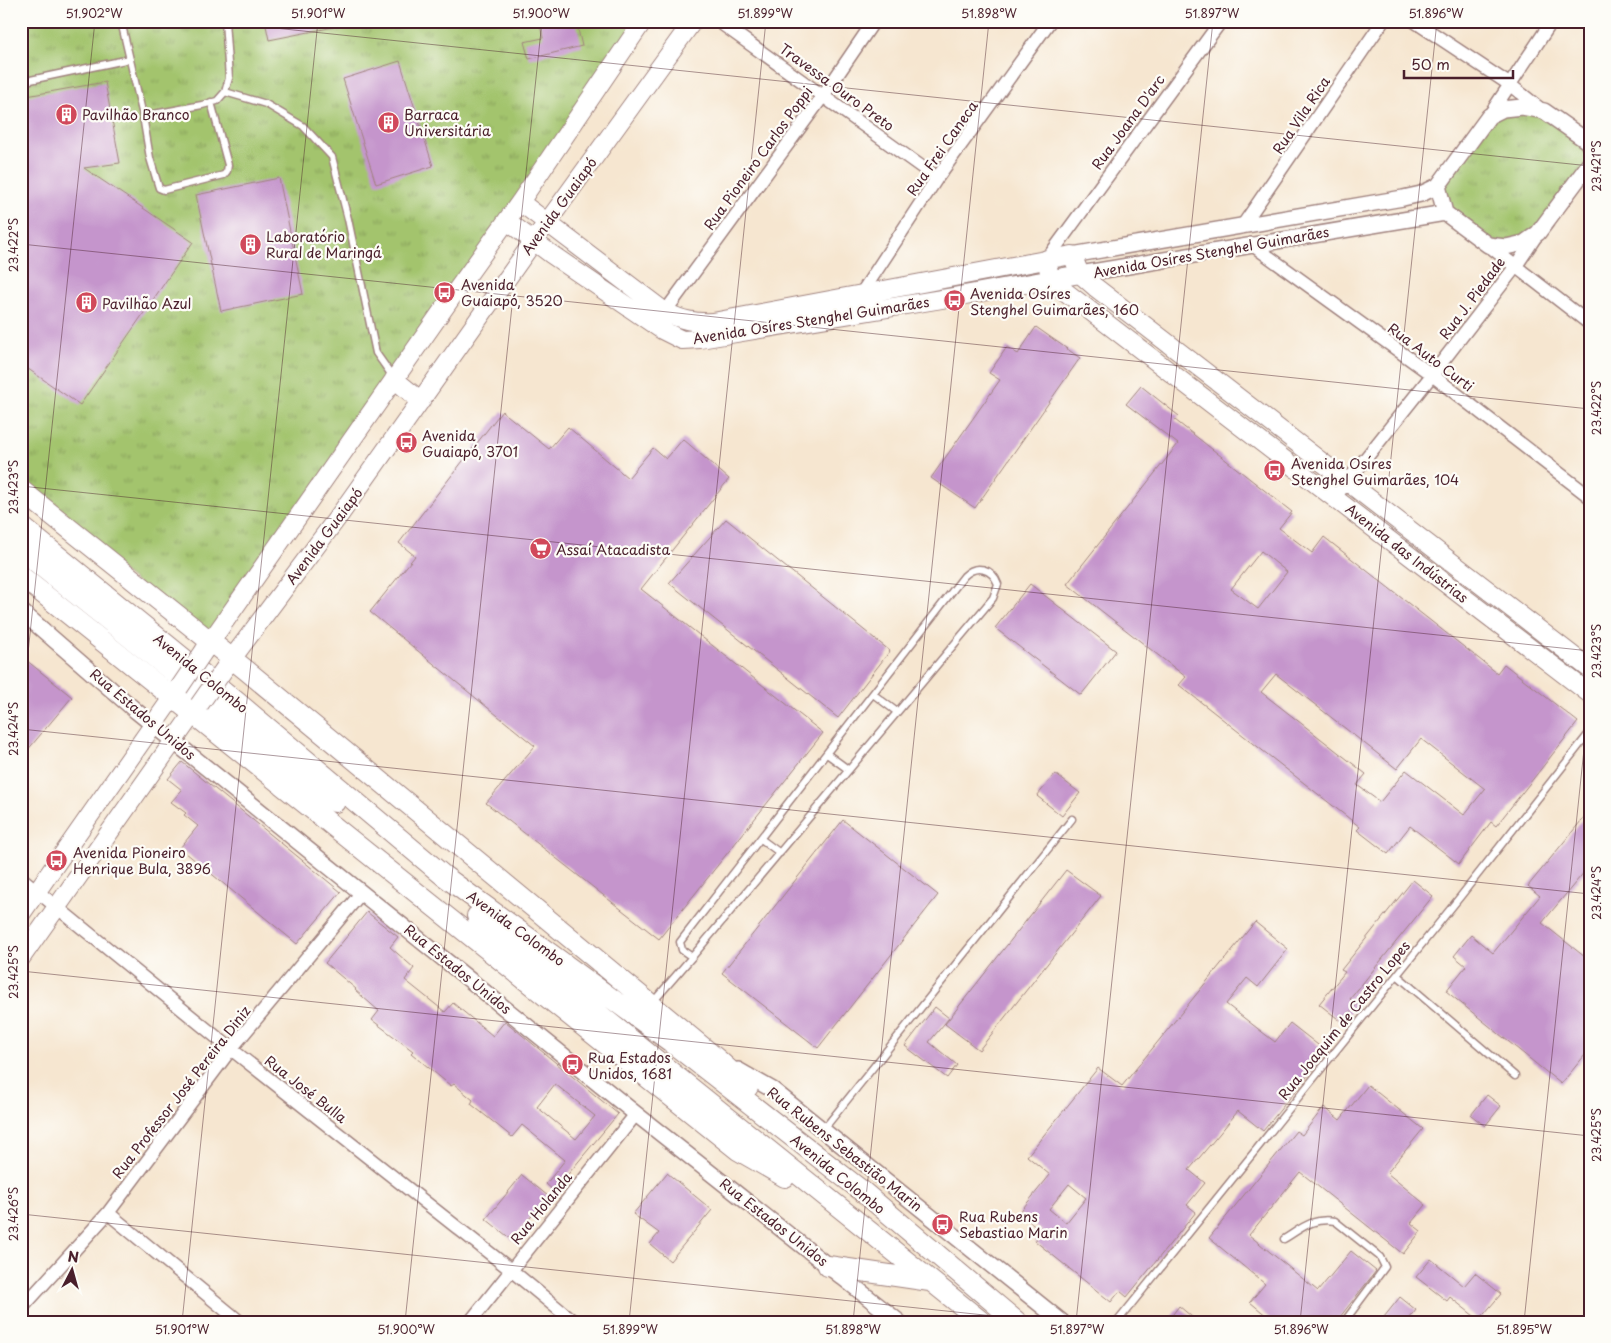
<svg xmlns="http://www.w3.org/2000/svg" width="1611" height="1343" font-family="'Playpen Sans',sans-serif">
  <defs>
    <pattern id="park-tufts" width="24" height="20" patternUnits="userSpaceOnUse" patternTransform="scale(1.25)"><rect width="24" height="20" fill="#a3c46d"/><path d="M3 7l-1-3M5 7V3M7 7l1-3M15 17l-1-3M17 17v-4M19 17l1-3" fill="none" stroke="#879f5a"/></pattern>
  </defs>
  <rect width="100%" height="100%" fill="#fdfcf7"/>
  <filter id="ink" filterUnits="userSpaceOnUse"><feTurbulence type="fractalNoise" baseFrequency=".02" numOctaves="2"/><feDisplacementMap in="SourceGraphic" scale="10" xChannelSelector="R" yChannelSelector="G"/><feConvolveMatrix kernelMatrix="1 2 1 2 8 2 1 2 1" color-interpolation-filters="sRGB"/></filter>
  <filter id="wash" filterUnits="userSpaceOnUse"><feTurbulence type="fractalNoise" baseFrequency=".0096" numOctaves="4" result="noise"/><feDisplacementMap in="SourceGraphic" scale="20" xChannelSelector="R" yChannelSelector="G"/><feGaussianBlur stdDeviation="1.12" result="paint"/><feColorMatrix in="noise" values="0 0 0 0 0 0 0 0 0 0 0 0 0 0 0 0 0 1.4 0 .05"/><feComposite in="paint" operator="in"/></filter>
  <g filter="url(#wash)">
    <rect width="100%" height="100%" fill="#f6e6d0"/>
    <path fill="url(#park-tufts)" stroke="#76724c" d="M21,21H643L210,641L21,490Z
      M1544,111L1590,146V163L1538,233L1506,247L1445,213L1438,186L1489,116Z"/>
    <g id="blocks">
      <path fill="#c595cc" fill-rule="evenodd" d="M265,21H334V27L269,40Z
        M539,21H576L582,46L529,59L524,42L543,38Z
        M400,61L433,166L376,184L343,79Z
        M105,82L120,163L84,168L193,242L80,405L21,364V97Z
        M279,178L303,294L221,311L196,195Z
        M1036,327L1080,358L975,508L931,478L1000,380L989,373L1007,347L1018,354Z
        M1141,386L1179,416L1175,420L1292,512L1279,528L1312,553L1324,537L1497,673L1504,664L1578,722L1496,826L1491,822L1459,864L1410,826L1388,854L1357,830L1360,827L1179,685L1186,677L1067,584L1178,444L1126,404ZM1261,551L1287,572L1258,609L1231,589ZM1276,674L1397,769L1421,739L1485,789L1464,815L1406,770L1380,802L1357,785L1366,774L1261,692Z
        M502,411L549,449L568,427L628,478L653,448L666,459L683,439L729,479L641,589L823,733L659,939L486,803L535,746L370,612L415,556L399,543Z
        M726,519L890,651L838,718L669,583Z
        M1030,584L1116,651L1081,695L995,628Z
        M21,656L72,697L21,758Z
        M182,762L341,892L297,944L180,848L198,826L184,815L186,813L171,802L182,790L168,779Z
        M1055,774L1080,793L1062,816L1037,796Z
        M1590,810V865L1542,923L1590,961V1049L1561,1084L1446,991L1466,966L1454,956L1471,935L1493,953L1540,896L1528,886Z
        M843,820L938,895L818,1048L722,973Z
        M1066,870L1101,896L979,1050L945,1024Z
        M1413,880L1433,896L1350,999L1357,1004L1342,1022L1319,1004L1345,972L1341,970Z
        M367,912L398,937L390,947L414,968L405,980L445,1012L453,1003L493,1036L505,1021L618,1114L554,1191L546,1184L565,1160L522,1125L512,1137L471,1104L473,1100L454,1084L451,1086L411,1053L413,1051L372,1020L379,1011L355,990L356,989L325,963ZM555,1084L595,1116L576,1139L537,1107Z
        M1255,922L1288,949L1258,987L1247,978L1226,1004L1275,1042L1290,1023L1327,1052L1263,1131L1238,1111L1220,1133L1189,1170L1205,1183L1187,1205L1196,1212L1127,1297L1120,1291L1111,1302L1035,1241L1042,1231L1019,1213L1050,1175L1027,1156L1098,1068L1122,1086ZM1069,1184L1086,1198L1066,1223L1049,1209Z
        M935,1007L949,1018L929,1042L957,1065L947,1078L905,1046Z
        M1368,1085L1423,1129L1387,1173L1426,1205L1411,1223L1421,1231L1403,1254L1300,1172L1249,1235L1318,1291L1351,1251L1376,1271L1336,1322H1274L1250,1302L1265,1284L1209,1238L1296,1131L1302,1135L1324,1107L1340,1120Z
        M1487,1095L1501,1106L1485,1126L1471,1115Z
        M667,1173L712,1210L670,1261L650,1244L659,1233L633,1214Z
        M522,1175L548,1196L512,1240L486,1219Z
        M1431,1259L1464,1286L1475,1273L1501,1294L1479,1320L1450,1297L1447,1301L1416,1277Z
        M1400,1297L1416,1310L1407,1322H1380Z
        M1179,1306L1198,1322H1167Z"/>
    </g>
  </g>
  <g filter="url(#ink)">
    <use href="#blocks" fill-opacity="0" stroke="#a0827e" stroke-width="1"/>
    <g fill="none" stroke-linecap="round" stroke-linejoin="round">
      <defs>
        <path id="service" d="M121,21L143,116L150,158L159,188L164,190L224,175L227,171L228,165L211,102
          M21,82L130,59
          M225,92L266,104L303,126L332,157L348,219L376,353L393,377
          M143,116L202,105L217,101L225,92L229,78L225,21
          M873,694L897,712
          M827,754L849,770
          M761,839L780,853
          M1397,975L1515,1076
          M653,1002L692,957L993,598L998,584C992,568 976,564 964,576L680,942L682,950L692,957
          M823,1130L1072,819
          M1284,1239C1302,1228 1313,1217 1335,1221L1380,1257L1385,1267L1344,1322
          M1117,1322L1460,897L1590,732"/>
        <path id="minor" d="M718,21L937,178
          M1414,21L1509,84L1543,111
          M1489,116L1552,21
          M1243,225L1383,21
          M1251,244L1432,375L1590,497
          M1488,245L1590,324
          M1047,259L1221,21
          M861,294L937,178L1050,21
          M665,312L823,96L874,21
          M1335,497L1432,375L1516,266L1536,236
          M21,878L231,1049L511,1270L574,1322
          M108,1213L240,1322
          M21,1309L108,1213L231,1049L362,892
          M470,1322L636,1114"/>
        <path id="tertiary" d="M1438,186L1445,213L1488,245L1506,247L1524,243L1538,233L1590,163
          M1438,186L1489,116L1503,109L1522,107L1544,111L1587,141L1590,146
          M1072,255L1403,198L1421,194L1438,186
          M1080,274L1445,213
          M21,611L136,711L636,1114L899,1322
          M738,1070L773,1090L1062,1322"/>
        <path id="secondary" d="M520,202L665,312C682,320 694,323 713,322L1072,255L1080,274L1095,287L1590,669
          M507,221L551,254L662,330L682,340L700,339L954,297L1080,274
          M1047,259L1050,280L1590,694
          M394,379L421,401
          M204,651L454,294L520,202L643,21
          M225,668L341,513L533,242L693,21
          M21,914L179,688
          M21,958L199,705"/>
        <path id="primary" d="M21,490L246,670L717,1059L748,1087
          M21,526L237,702L444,876L671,1042L862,1191L1017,1322
          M21,550L335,802
          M21,576L738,1150L785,1177
          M477,916L982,1322
          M828,1266L930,1281"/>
      </defs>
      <use href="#service" stroke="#a0827e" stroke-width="9"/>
      <use href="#minor" stroke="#a0827e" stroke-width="15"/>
      <use href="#tertiary" stroke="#a0827e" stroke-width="18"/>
      <use href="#secondary" stroke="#a0827e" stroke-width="20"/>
      <use href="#primary" stroke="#a0827e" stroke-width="22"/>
      <use href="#service" stroke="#fff" stroke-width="6"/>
      <use href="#minor" stroke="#fff" stroke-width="12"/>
      <use href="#tertiary" stroke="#fff" stroke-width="15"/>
      <use href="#secondary" stroke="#fff" stroke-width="18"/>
      <use href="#primary" stroke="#fff" stroke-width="20"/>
      <defs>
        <path id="secondary-bridge" d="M179,688L204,651
          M199,705L225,668"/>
      </defs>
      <use href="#secondary-bridge" stroke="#a0827e" stroke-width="20" stroke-linecap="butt"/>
      <use href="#secondary-bridge" stroke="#fff" stroke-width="18"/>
    </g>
  </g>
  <path fill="none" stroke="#4a1f2b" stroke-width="1" stroke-opacity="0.45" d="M208,21L1590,166M21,244L1590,409M21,486L1590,651M21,719L95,21M21,729L1590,894M21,971L1590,1136M21,1214L1051,1322M182,1322L318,21M405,1322L542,21M629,1322L766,21M853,1322L989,21M1076,1322L1213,21M1300,1322L1437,21M1524,1322L1590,692"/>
  <defs>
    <symbol id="building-disc" viewBox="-11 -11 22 22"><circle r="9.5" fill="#d1495b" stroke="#fdfcf7"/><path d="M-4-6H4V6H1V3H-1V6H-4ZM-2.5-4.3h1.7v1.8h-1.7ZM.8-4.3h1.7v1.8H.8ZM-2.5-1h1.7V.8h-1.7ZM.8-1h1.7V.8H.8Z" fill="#fff"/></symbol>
    <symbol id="bus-disc" viewBox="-11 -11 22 22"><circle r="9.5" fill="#d1495b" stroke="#fdfcf7"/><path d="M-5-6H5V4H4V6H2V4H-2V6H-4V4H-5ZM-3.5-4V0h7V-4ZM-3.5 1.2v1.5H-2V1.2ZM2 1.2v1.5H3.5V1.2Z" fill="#fff"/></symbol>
    <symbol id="supermarket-disc" viewBox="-11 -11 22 22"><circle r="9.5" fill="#d1495b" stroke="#fdfcf7"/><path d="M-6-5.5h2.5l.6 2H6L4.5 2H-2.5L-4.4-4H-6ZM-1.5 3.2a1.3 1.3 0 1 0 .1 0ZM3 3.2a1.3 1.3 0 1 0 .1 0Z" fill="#fff"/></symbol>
  </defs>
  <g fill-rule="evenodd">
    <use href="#building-disc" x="54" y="102" width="25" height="25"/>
    <use href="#building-disc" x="376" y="110" width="25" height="25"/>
    <use href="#building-disc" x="238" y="232" width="25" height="25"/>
    <use href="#bus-disc" x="432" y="280" width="25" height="25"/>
    <use href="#bus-disc" x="942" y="288" width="25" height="25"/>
    <use href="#building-disc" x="74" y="290" width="25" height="25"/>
    <use href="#bus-disc" x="394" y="430" width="25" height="25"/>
    <use href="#bus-disc" x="1262" y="458" width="25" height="25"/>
    <use href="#supermarket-disc" x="528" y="536" width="25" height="25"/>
    <use href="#bus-disc" x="44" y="848" width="25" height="25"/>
    <use href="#bus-disc" x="560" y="1052" width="25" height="25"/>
    <use href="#bus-disc" x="930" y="1212" width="25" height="25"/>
  </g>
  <g text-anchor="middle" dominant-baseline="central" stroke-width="4.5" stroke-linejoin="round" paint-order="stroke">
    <g font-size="14" fill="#4a1f2b" stroke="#fdfcf7">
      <text transform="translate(837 87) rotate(36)">Travessa Ouro Preto</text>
      <text transform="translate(1301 115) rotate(-56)">Rua Vila Rica</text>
      <text transform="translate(1128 122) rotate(-54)">Rua Joana D'arc</text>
      <text transform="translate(942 148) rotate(-55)">Rua Frei Caneca</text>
      <text transform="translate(758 158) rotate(-54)">Rua Pioneiro Carlos Poppi</text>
      <text transform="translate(559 206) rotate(-54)">Avenida Guaiapó</text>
      <text transform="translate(1211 252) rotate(-10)">Avenida Osíres Stenghel Guimarães</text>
      <text transform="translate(1472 298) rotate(-53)">Rua J. Piedade</text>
      <text transform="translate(811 320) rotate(-9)">Avenida Osíres Stenghel Guimarães</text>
      <text transform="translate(1431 357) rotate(37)">Rua Auto Curti</text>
      <text transform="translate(324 536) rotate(-53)">Avenida Guaiapó</text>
      <text transform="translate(1407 553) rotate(38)">Avenida das Indústrias</text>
      <text transform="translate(201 673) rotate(39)">Avenida Colombo</text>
      <text transform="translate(143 714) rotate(40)">Rua Estados Unidos</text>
      <text transform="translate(516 928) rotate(36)">Avenida Colombo</text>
      <text transform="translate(458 969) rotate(39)">Rua Estados Unidos</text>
      <text transform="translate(1344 1020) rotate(-51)">Rua Joaquim de Castro Lopes</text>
      <text transform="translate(306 1089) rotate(38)">Rua José Bulla</text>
      <text transform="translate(181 1092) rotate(-52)">Rua Professor José Pereira Diniz</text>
      <text transform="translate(845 1149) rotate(38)">Rua Rubens Sebastião Marin</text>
      <text transform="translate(838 1174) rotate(39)">Avenida Colombo</text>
      <text transform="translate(541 1208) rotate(-51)">Rua Holanda</text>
      <text transform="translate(774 1222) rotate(38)">Rua Estados Unidos</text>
    </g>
    <g font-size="14" fill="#4a1f2b" stroke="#fdfcf7" text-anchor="start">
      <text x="82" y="114">Pavilhão Branco</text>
      <text x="404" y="114">Barraca<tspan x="404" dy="16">Universitária</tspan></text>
      <text x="266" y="236">Laboratório<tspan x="266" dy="16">Rural de Maringá</tspan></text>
      <text x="461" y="284">Avenida<tspan x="461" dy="16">Guaiapó, 3520</tspan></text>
      <text x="970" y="293">Avenida Osíres<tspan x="970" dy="16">Stenghel Guimarães, 160</tspan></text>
      <text x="102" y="303">Pavilhão Azul</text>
      <text x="422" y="435">Avenida<tspan x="422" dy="16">Guaiapó, 3701</tspan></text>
      <text x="1291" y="463">Avenida Osíres<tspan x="1291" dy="16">Stenghel Guimarães, 104</tspan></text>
      <text x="556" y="549">Assaí Atacadista</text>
      <text x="73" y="852">Avenida Pioneiro<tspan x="73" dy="16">Henrique Bula, 3896</tspan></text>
      <text x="588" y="1057">Rua Estados<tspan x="588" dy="16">Unidos, 1681</tspan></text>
      <text x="959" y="1216">Rua Rubens<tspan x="959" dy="16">Sebastiao Marin</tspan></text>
    </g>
  </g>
  <rect width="1611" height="1343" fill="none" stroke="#fdfcf7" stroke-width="55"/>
  <g transform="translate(72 1270) rotate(6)" stroke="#fdfcf7" stroke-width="4" paint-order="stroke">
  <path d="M0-4L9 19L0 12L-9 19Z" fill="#4a1f2b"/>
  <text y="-8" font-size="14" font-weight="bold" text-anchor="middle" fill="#4a1f2b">N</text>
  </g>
  <path d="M1404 70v8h109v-8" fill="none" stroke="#4a1f2b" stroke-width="2.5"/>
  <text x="1411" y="70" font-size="15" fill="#4a1f2b" stroke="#fdfcf7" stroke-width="4" paint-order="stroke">50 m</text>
  <rect x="28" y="28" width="1556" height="1288" fill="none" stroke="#4a1f2b" stroke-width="2"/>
  <g font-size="12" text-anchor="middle" fill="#4a1f2b">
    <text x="94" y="18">51.902°W</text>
    <text x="318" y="18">51.901°W</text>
    <text x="541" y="18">51.900°W</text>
    <text x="765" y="18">51.899°W</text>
    <text x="989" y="18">51.898°W</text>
    <text x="1212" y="18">51.897°W</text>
    <text x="1436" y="18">51.896°W</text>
    <text transform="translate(1597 166) rotate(-90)" y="4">23.421°S</text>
    <text transform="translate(14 245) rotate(-90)" y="4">23.422°S</text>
    <text transform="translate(1597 408) rotate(-90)" y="4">23.422°S</text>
    <text transform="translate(14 487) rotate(-90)" y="4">23.423°S</text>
    <text transform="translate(1597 651) rotate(-90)" y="4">23.423°S</text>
    <text transform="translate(14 729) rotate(-90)" y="4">23.424°S</text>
    <text transform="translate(1597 893) rotate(-90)" y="4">23.424°S</text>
    <text transform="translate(14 972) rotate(-90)" y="4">23.425°S</text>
    <text transform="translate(1597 1135) rotate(-90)" y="4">23.425°S</text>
    <text transform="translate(14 1214) rotate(-90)" y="4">23.426°S</text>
    <text x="182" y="1334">51.901°W</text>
    <text x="406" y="1334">51.900°W</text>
    <text x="630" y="1334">51.899°W</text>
    <text x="853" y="1334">51.898°W</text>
    <text x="1077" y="1334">51.897°W</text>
    <text x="1301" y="1334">51.896°W</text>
    <text x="1524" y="1334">51.895°W</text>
  </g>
</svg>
